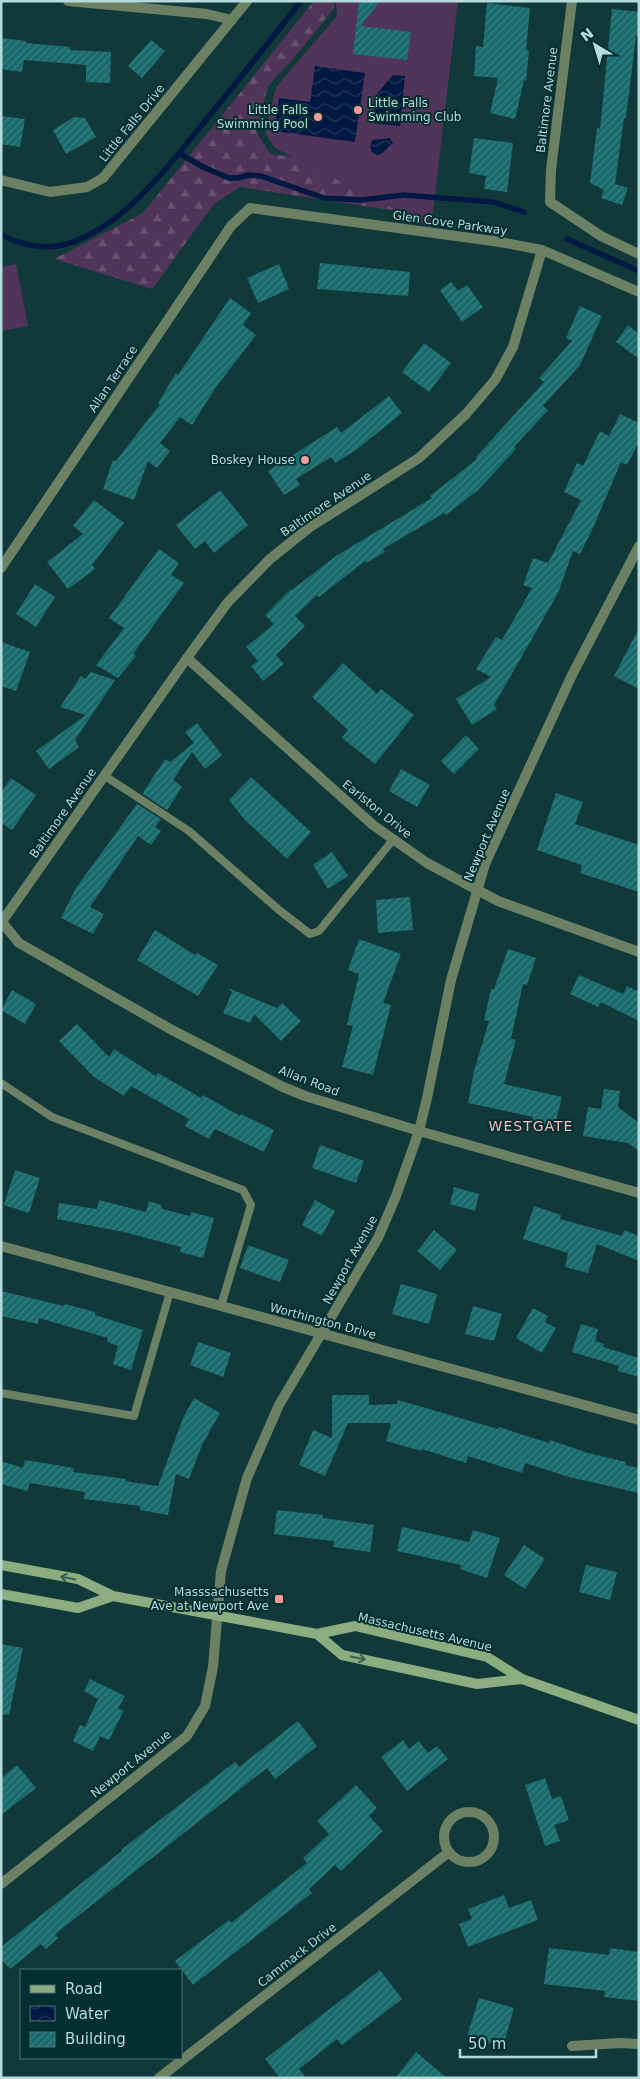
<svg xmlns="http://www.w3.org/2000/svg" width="640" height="2079" font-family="'DejaVu Sans',sans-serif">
  <defs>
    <pattern id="forest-firs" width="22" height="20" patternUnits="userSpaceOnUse" patternTransform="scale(1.25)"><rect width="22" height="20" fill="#51345a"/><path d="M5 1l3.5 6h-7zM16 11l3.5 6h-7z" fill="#685171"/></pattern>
    <pattern id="water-waves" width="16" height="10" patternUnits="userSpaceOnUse" patternTransform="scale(1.25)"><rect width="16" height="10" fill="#001842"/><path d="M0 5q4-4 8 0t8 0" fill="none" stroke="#23395d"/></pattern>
    <pattern id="building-hatch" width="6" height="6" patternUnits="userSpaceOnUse" patternTransform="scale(1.25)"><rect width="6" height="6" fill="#196a6c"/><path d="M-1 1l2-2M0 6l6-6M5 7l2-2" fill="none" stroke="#387f80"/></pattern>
  </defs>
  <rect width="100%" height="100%" fill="#11393a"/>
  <path fill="url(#forest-firs)" d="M314,1H333L334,8L300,51L268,86L256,131L270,154L406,170L429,216L240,187L214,204L152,289L54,259L143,213Z"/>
  <path fill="#51345a" d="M336,1H458L431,228L275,148L265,133L276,87L337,16Z
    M16,264L28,326L1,331V267Z"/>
  <path fill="url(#water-waves)" d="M315,66L365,73L355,142L274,131L279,98L310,102Z
    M393,75L405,76L400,126L373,123L376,95Z
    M390,138L393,144C386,147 385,154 377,155L372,152L370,146L372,140Z"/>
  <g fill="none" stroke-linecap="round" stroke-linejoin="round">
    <path stroke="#001842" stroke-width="5.5" d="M179,153L203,167L229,178H238L248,175L261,176L324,198L361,200L404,195L493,202L524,212
      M1,235C22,245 44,251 67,244C124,227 170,164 206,120C238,81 270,41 301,1
      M567,239L639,271"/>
  </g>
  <path fill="url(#building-hatch)" d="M359,1H380L361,26L411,32L407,60L353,54Z
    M487,3L530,8L526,50L529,51L526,81L524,80L515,119L490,113L498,78L474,76L476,46L483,47Z
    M612,9L639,12V37L636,36L626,118H624L615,184L628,188L622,205L601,198L604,190L590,183L597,128L600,129Z
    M1,38L26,41V43L70,47V50L111,52L110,83L86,82V65L24,60L22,72L1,69Z
    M151,40L165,51L142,78L128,66Z
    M1,116L25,119L20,147L1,144Z
    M74,117L85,118L96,137L66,154L53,130Z
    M474,138L513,143L507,192L484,189L486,176L469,173Z
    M320,263L410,272L408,296L317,289Z
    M279,264L289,289L258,303L247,278Z
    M451,282L458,291L467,285L483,307L462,322L440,290Z
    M230,298L251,313L243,325L256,335L216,387L192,425L180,417L160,443L170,451L157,468L148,461L134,500L103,489L113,460L116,461L160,404L158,403L176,373L178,375Z
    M580,306L602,316L580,365L543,406L548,410L514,447L516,449L478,490L446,515L444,513L383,549L385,552L366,563L365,561L319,597L317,595L295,616L305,626L276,655L284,664L263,681L251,666L258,661L246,647L274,624L265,615L291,589L292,590L336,556L432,498L430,496L477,459L476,457L544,382L539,378L572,341L566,338Z
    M628,325L639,334V359L616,342Z
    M424,343L451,363L429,392L402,372Z
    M389,396L402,413L356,450L335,463L331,457L296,479L300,485L284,495L268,471L337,427L341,433Z
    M620,414L639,423V442L627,465L621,462L593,528L580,554L573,551L558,593L494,705L497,709L472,725L456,699L491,677L476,669L496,637L502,640L532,588L523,585L533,558L548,563L581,500L564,492L577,463L583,466L600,431L609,436Z
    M220,490L248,525L214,553L205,541L195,549L176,525Z
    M94,500L124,523L92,565L95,569L68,589L47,562L83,534L73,526Z
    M159,549L179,563L171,575L184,583L133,654L136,656L118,678L96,665L124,628L109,618Z
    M35,584L55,597L36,627L16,614Z
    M639,628V689L614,676Z
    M1,642L30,652L16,691L1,686Z
    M343,663L377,694L381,689L414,715L375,764L342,738L348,730L312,697Z
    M91,672L115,680L75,740L79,747L49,769L36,751L86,715L60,707L81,676L85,679Z
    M197,723L222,755L205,769L192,752L173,780L182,787L167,810L143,794L144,791L165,759L170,762L194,743L185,732Z
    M466,735L479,749L454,774L441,761Z
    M401,769L430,785L417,807L389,791Z
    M251,777L311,832L287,859L244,819L229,800Z
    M11,778L36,795L12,830L1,823V792Z
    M556,793L583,802L575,824L639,845V892L580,873L582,865L537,850Z
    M137,804L161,819L155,827L161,831L151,845L138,836L90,907L104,914L93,934L61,918L76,888Z
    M332,852L348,876L328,889L313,865Z
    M410,897L413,930L378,933L376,900Z
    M155,930L195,955L197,953L218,965L198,996L137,960Z
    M359,939L401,954L383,1003L391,1005L373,1075L342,1067L353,1026L347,1025L359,974L348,970Z
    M508,949L536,958L527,985L523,984L511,1039L516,1040L504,1084L562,1097L554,1128L532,1122L533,1117L468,1103L474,1071L489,1021L484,1020L491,989H494Z
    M579,975L623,994L627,986L639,992V1021L601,1002L598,1007L570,994Z
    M228,988L277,1008L282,1003L301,1021L281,1041L254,1014L250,1023L223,1013L232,992Z
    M12,990L36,1004L25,1024L1,1010Z
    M77,1024L109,1057L114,1049L156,1076L158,1073L201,1098L203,1095L240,1116L241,1114L274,1130L264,1152L215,1129L209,1139L185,1126L189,1119L131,1086L124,1096L94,1077L59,1041Z
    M604,1089L620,1091L618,1107L639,1123V1151L628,1143L583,1136L588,1107L601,1109Z
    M320,1145L364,1161L356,1183L312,1168Z
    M15,1170L40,1178L29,1213L4,1205Z
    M454,1187L479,1194L475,1211L450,1204Z
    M99,1200L146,1212L149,1201L161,1205L162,1209L190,1216L191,1212L214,1218L203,1258L180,1252L181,1247L124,1232L57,1219L59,1203L97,1209Z
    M315,1200L335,1211L322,1236L302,1225Z
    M534,1206L561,1215L560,1219L622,1236L624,1230L639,1236V1261L597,1244L588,1273L565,1267L568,1253L523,1239Z
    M434,1230L457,1250L440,1270L417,1251Z
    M248,1245L289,1260L280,1282L240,1268Z
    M401,1284L437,1294L429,1324L392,1314Z
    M1,1291L64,1306L65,1304L95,1312V1315L143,1330L131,1370L113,1364L118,1346L107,1342L108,1338L39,1318L38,1324L1,1316Z
    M473,1306L502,1314L494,1341L465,1334Z
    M533,1308L548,1316L545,1322L556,1328L542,1353L516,1338Z
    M581,1324L598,1329L595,1341L604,1344L603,1347L639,1358V1377L618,1371L619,1366L572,1352Z
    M198,1342L231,1353L223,1377L190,1365Z
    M332,1395H369V1405L397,1404L398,1400L498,1429L499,1427L549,1443L550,1440L588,1453L626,1462L625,1465L639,1468V1493L569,1477L525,1463L522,1473L468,1456L466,1463L422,1449V1451L386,1441L391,1423H348L325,1476L299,1465L313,1430L332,1438Z
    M194,1398L220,1413L202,1445L189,1479L176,1474L168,1515L140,1510V1506L84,1499L85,1492L30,1483L27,1491L1,1484V1461L23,1468L25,1460L74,1468L73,1472L126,1479L125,1481L158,1486L183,1418Z
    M277,1510L323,1515V1518L374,1525L370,1552L333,1547L334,1541L274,1534Z
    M402,1527L469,1542L473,1530L500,1538L487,1578L460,1569L461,1565L397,1551Z
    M524,1545L545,1559L525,1589L504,1575Z
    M586,1565L617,1572L610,1600L579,1592Z
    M1,1644L23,1648L9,1715L1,1714Z
    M90,1679L125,1696L118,1709L124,1710L109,1740L100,1736L93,1751L73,1741L80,1725L85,1727L98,1699L84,1691Z
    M298,1721L317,1746L275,1779L267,1768L55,1934L58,1938L46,1949L41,1944L10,1969L1,1959V1947L122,1851L121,1850L235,1762L239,1767Z
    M403,1740L409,1749L419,1741L428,1753L437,1746L448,1759L407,1791L381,1757Z
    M17,1765L36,1788L1,1815V1778Z
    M545,1778L552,1799L561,1796L569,1820L554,1825L560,1841L545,1846L525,1785Z
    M356,1785L377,1808L369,1816L383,1831L341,1871L335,1865L309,1889L312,1893L193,1985L175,1961L229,1920L231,1923L307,1863L303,1858L329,1834L317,1821Z
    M504,1895L509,1908L531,1900L538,1920L468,1947L459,1924L472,1919L468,1909Z
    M549,1948L609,1955L610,1948L639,1952V2001L604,1997L605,1991L544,1984Z
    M380,1970L402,1999L342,2045L337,2039L299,2069L306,2078H280L265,2059Z
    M479,1998L514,2008L503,2047L467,2036Z
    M416,2052L447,2078H395Z"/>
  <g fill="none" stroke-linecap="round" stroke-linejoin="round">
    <path stroke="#6c8164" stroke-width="8" d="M105,776L189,831L279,910L310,934L319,931L392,841
      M1,1083L52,1117L243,1190L251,1205L221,1306
      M1,1393L134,1416L170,1292"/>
    <path stroke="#6c8164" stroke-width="10" d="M68,1L207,14L232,20
      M572,1L551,170L550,202L601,236L639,254
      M1,180L50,192L87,187L103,178L247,1
      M1,568L231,226L250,208L500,242L542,250L639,292
      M187,658L373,825L427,863L498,901L639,952
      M1,921L19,943L172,1030L283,1087L305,1096L419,1131L639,1193
      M1,923L187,658L228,602L270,559L310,527L419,458L466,414L495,380L513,347L542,250
      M1,1246L639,1420
      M444 1837a25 25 0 1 1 50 0a25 25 0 1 1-50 0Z
      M1,1884L187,1736L205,1706L213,1667L221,1571L247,1478L279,1405L378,1238L396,1196L419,1131L427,1098L451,980L485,864L572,675L639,546
      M572,2046L620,2043L639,2044
      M159,2078L449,1852"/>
    <path stroke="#8bad80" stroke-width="10" d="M1,1565L78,1579L113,1596L317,1634L355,1626L487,1657L522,1679L639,1720
      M1,1594L78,1608L113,1596
      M317,1634L342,1655L477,1684L522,1679"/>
  </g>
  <defs><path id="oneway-shaft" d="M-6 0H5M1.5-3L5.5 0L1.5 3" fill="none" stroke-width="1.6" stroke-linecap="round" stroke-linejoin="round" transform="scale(1.25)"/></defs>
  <g stroke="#3a6150">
    <use href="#oneway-shaft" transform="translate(68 1578) rotate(-169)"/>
    <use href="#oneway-shaft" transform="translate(358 1658) rotate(12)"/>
  </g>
  <g fill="#f59b9e" stroke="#042f30" stroke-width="2">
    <circle cx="358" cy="110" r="5"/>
    <circle cx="318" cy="117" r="5"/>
    <circle cx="305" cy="460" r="5"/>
    <rect x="274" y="1594" width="10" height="10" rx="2.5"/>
  </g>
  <g text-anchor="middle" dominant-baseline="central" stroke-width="4" stroke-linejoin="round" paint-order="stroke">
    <g font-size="12" fill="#b7dadb" stroke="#042f30">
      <text transform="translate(547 100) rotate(-83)">Baltimore Avenue</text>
      <text transform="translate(132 123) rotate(-51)">Little Falls Drive</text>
      <text transform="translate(450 223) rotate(8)">Glen Cove Parkway</text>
      <text transform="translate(113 379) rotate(-56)">Allan Terrace</text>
      <text transform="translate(326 504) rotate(-34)">Baltimore Avenue</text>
      <text transform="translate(377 809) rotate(39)">Earlston Drive</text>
      <text transform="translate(63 813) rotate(-55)">Baltimore Avenue</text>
      <text transform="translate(487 835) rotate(-67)">Newport Avenue</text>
      <text transform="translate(309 1081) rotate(21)">Allan Road</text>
      <text transform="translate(350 1260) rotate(-61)">Newport Avenue</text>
      <text transform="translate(323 1321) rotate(15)">Worthington Drive</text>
      <text transform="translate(425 1632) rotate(13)">Massachusetts Avenue</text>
      <text transform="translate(131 1764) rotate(-39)">Newport Avenue</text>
      <text transform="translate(297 1955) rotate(-38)">Cammack Drive</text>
    </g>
    <g font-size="12" fill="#b7dadb" stroke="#042f30" text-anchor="end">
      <text x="368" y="103" text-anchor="start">Little Falls<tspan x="368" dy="14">Swimming Club</tspan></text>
      <text x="308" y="110">Little Falls<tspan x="308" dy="14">Swimming Pool</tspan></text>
      <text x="295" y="460">Boskey House</text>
      <text x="269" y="1592">Masssachusetts<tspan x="269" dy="14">Ave at Newport Ave</tspan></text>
    </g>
    <g font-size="14" letter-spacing="1" fill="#ffbabb" stroke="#042f30">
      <text x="531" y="1126">WESTGATE</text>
    </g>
  </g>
  <rect width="640" height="2079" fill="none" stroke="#b7dadb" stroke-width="5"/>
  <rect x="20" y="1969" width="162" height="90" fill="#042f30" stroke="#4c7374"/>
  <rect x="30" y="1985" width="25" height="8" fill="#8bad80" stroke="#4c7374"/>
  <text x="65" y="1994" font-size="15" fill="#b7dadb">Road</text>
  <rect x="30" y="2006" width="25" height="15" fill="url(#water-waves)" stroke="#4c7374"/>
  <text x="65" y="2019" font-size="15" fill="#b7dadb">Water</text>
  <rect x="30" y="2032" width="25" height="15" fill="url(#building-hatch)" stroke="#4c7374"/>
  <text x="65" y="2044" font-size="15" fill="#b7dadb">Building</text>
  <g transform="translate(595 45) rotate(322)" stroke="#042f30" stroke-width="4" paint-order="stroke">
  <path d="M0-4L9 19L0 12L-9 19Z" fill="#b7dadb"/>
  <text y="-8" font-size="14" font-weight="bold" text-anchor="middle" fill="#b7dadb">N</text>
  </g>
  <path d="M460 2049v8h136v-8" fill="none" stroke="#b7dadb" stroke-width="2.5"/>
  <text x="468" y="2049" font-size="15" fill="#b7dadb" stroke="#042f30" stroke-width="4" paint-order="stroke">50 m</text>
</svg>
